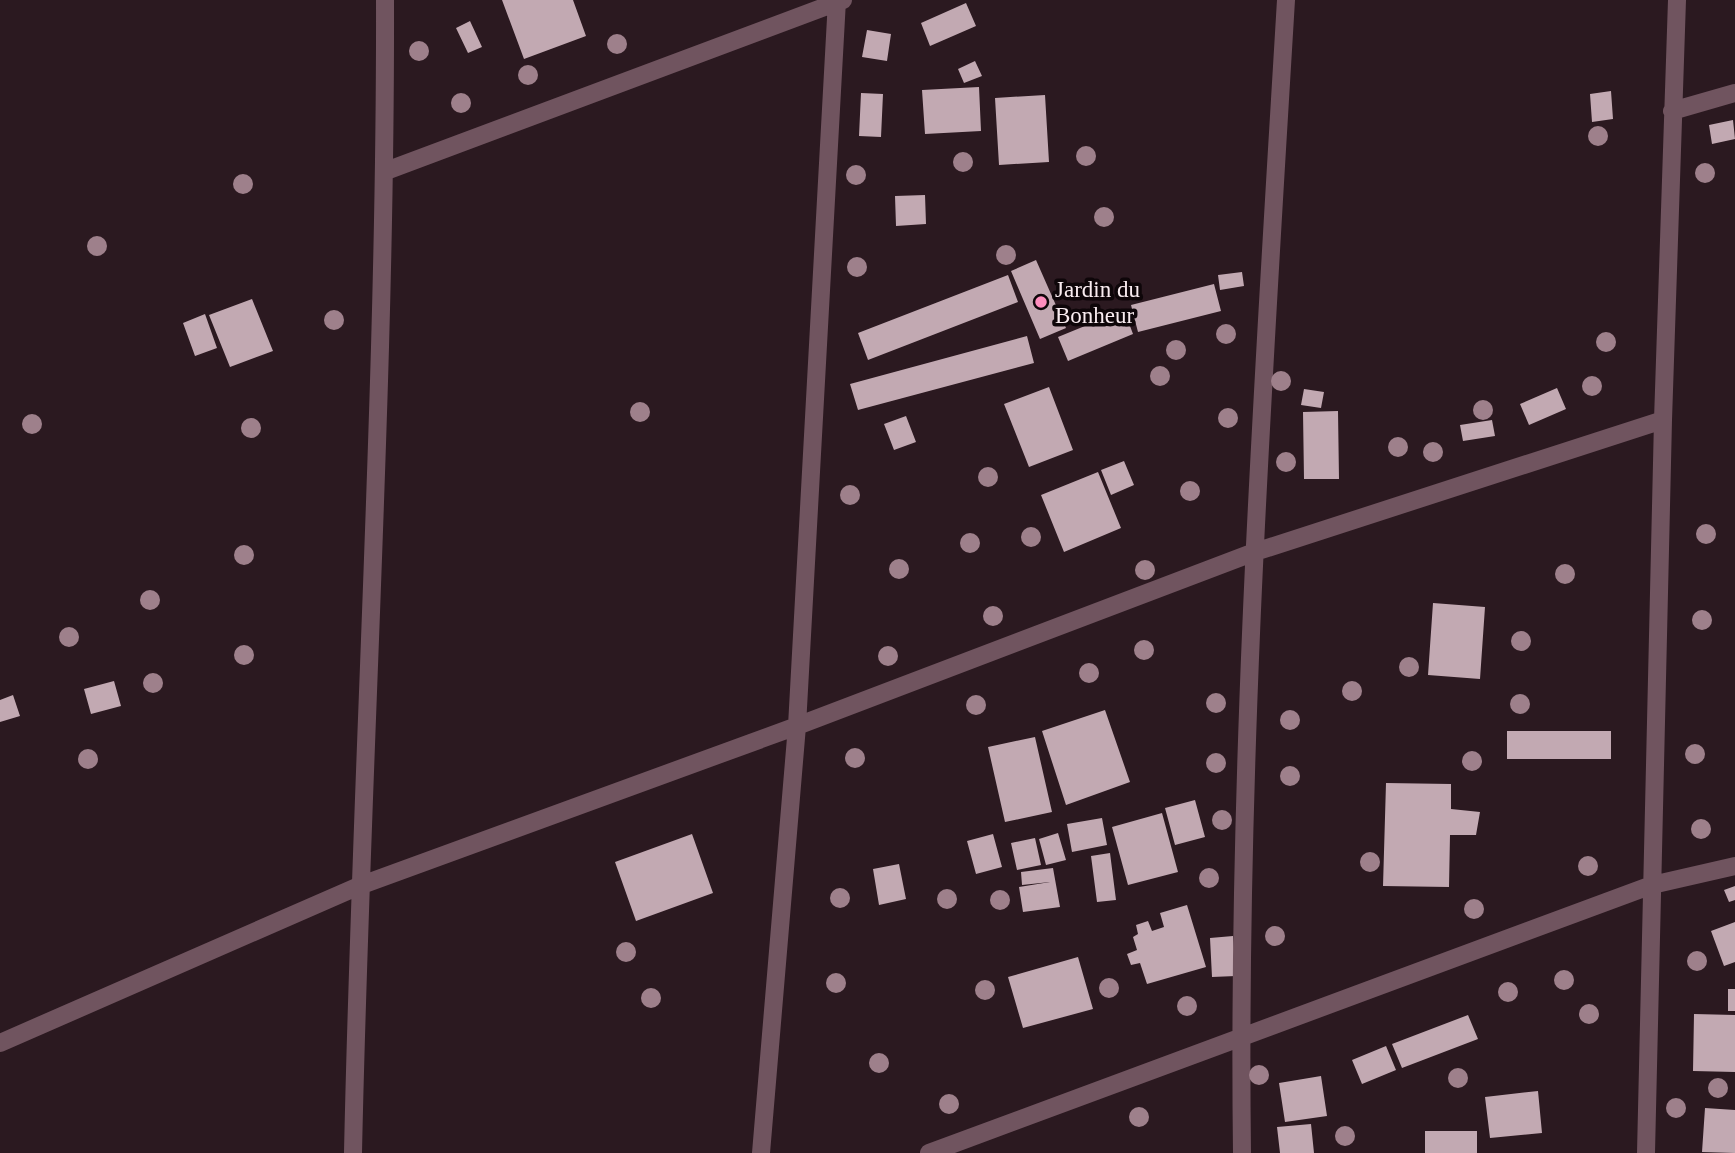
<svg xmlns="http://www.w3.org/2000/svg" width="1735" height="1153" font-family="'Times New Roman',serif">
  <rect width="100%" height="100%" fill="#2b1920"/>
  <path fill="#c2a9b2" d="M502,0H573L586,36L524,59Z
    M966,3L976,26L930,46L921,23Z
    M470,21L482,47L468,53L456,28Z
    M867,30L891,34L887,61L862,57Z
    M975,61L982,76L964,83L958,69Z
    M979,87L981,131L925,134L922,90Z
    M1611,91L1613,119L1592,122L1590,94Z
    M861,93L883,94L881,137L859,136Z
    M1045,95L1049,162L999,165L995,98Z
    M1733,120L1735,139L1712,144L1709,125Z
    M925,195L926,224L896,226L895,196Z
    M1036,260L1066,328L1040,339L1011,271Z
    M1242,272L1244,286L1220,290L1218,275Z
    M1008,275L1018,302L868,360L858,333Z
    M1214,284L1221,311L1138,332L1131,305Z
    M252,299L273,351L230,367L209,315Z
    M1124,310L1133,334L1068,361L1058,337Z
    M205,314L217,348L195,356L183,323Z
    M1027,336L1034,363L858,410L850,384Z
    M1049,387L1073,450L1029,467L1004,404Z
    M1557,388L1566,409L1529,425L1520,404Z
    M1304,389L1324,392L1321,408L1301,405Z
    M1338,411L1339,479H1304L1303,412Z
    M906,416L916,442L894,450L884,424Z
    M1492,420L1495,436L1463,441L1460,425Z
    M1124,461L1134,485L1111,495L1101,470Z
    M1098,472L1121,528L1064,552L1041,495Z
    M1433,603L1485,607L1480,679L1428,675Z
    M114,681L121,706L91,714L84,689Z
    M13,695L20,716L0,722V700Z
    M1105,710L1130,782L1066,805L1042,731Z
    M1507,731H1611V759H1507Z
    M1035,737L1052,812L1005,822L988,747Z
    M1386,783L1451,784V809L1480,812L1476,835H1450L1449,887L1383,886Z
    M1195,800L1205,837L1175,845L1165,808Z
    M1162,813L1178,872L1128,885L1112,827Z
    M1102,818L1107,845L1072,852L1067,824Z
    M1058,833L1066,860L1046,865L1039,839Z
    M692,834L713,893L636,921L615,862Z
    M993,834L1002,867L976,874L967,841Z
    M1035,838L1041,865L1017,870L1011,843Z
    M1110,853L1116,900L1097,902L1091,856Z
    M899,864L906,899L879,905L873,869Z
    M1053,868L1060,907L1023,912L1019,887L1050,882L1022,885L1021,872Z
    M1735,886V900L1729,902L1724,890Z
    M1187,905L1206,967L1147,984L1140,963L1131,965L1127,954L1137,950L1133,937L1138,934L1136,925L1148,921L1152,931L1164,927L1160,913Z
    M1735,922V962L1724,966L1711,931Z
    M1233,936L1236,976L1212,977L1210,938Z
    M1078,957L1093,1009L1023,1028L1008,977Z
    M1728,989H1735V1011H1728Z
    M1694,1014L1735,1015V1072L1693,1071Z
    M1468,1015L1478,1039L1402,1068L1392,1044Z
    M1386,1046L1396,1070L1362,1084L1352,1060Z
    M1321,1076L1327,1116L1285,1122L1279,1083Z
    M1538,1091L1542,1133L1490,1138L1485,1097Z
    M1705,1108L1735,1110V1153L1702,1152Z
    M1311,1124L1314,1153H1280L1277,1127Z
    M1425,1131H1477V1153H1425Z"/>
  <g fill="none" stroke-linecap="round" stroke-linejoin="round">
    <path stroke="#70545f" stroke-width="18" d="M1672,111L1735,93
      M386,171L843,0
      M0,1043L359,886L797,726L1252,553L1663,420
      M353,1153C361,769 386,384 385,0
      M761,1153L797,726L837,0
      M929,1153L1652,885L1735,866
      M1242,1153C1237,768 1263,384 1286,0
      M1646,1153L1663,420L1677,0"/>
  </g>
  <g fill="#9e808b">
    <circle cx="617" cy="44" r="10"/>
    <circle cx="419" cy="51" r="10"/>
    <circle cx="528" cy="75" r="10"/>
    <circle cx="461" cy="103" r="10"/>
    <circle cx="1598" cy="136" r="10"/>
    <circle cx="1086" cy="156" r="10"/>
    <circle cx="963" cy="162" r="10"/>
    <circle cx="1705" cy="173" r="10"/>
    <circle cx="856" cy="175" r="10"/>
    <circle cx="243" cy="184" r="10"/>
    <circle cx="1104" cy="217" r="10"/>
    <circle cx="97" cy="246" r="10"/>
    <circle cx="1006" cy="255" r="10"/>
    <circle cx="857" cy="267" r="10"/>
    <circle cx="334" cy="320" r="10"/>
    <circle cx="1226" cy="334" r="10"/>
    <circle cx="1606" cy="342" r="10"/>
    <circle cx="1176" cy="350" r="10"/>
    <circle cx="1160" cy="376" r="10"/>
    <circle cx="1281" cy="381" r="10"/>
    <circle cx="1592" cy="386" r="10"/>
    <circle cx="1483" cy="410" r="10"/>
    <circle cx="640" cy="412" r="10"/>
    <circle cx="1228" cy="418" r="10"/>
    <circle cx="32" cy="424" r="10"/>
    <circle cx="251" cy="428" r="10"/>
    <circle cx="1398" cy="447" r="10"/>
    <circle cx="1433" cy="452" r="10"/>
    <circle cx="1286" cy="462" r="10"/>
    <circle cx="988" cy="477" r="10"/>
    <circle cx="1190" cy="491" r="10"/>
    <circle cx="850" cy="495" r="10"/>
    <circle cx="1706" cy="534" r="10"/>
    <circle cx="1031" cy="537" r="10"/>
    <circle cx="970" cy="543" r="10"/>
    <circle cx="244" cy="555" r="10"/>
    <circle cx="899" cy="569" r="10"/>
    <circle cx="1145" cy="570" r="10"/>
    <circle cx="1565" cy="574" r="10"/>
    <circle cx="150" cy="600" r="10"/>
    <circle cx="993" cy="616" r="10"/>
    <circle cx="1702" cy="620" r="10"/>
    <circle cx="69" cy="637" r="10"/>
    <circle cx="1521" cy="641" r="10"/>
    <circle cx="1144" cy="650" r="10"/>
    <circle cx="244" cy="655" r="10"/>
    <circle cx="888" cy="656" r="10"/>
    <circle cx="1409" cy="667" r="10"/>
    <circle cx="1089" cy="673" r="10"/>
    <circle cx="153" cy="683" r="10"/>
    <circle cx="1352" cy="691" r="10"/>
    <circle cx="1216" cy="703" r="10"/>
    <circle cx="1520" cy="704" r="10"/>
    <circle cx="976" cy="705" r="10"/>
    <circle cx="1290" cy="720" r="10"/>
    <circle cx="1695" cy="754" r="10"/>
    <circle cx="855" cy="758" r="10"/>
    <circle cx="88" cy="759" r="10"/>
    <circle cx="1472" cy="761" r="10"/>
    <circle cx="1216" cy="763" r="10"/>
    <circle cx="1290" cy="776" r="10"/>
    <circle cx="1222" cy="820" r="10"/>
    <circle cx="1701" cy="829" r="10"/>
    <circle cx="1370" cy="862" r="10"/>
    <circle cx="1588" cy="866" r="10"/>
    <circle cx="1209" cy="878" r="10"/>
    <circle cx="840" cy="898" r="10"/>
    <circle cx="947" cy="899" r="10"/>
    <circle cx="1000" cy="900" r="10"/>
    <circle cx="1474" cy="909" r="10"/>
    <circle cx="1275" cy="936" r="10"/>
    <circle cx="626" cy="952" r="10"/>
    <circle cx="1697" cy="961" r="10"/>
    <circle cx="1564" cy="980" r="10"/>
    <circle cx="836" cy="983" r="10"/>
    <circle cx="1109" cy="988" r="10"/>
    <circle cx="985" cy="990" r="10"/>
    <circle cx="1508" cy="992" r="10"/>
    <circle cx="651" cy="998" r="10"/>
    <circle cx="1187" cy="1006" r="10"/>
    <circle cx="1589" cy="1014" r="10"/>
    <circle cx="879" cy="1063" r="10"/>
    <circle cx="1259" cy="1075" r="10"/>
    <circle cx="1458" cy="1078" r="10"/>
    <circle cx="1718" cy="1088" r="10"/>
    <circle cx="949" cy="1104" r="10"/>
    <circle cx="1676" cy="1108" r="10"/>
    <circle cx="1139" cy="1117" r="10"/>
    <circle cx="1345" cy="1136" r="10"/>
  </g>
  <circle fill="#fe8ebe" stroke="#0e0609" stroke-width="2.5" cx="1041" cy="302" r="7"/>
  <g text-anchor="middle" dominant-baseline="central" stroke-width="7" stroke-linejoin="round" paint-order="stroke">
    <g font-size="23" fill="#f9ecf0" stroke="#0e0609" text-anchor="start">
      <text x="1055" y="289">Jardin du<tspan x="1055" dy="26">Bonheur</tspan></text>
    </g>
  </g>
</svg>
